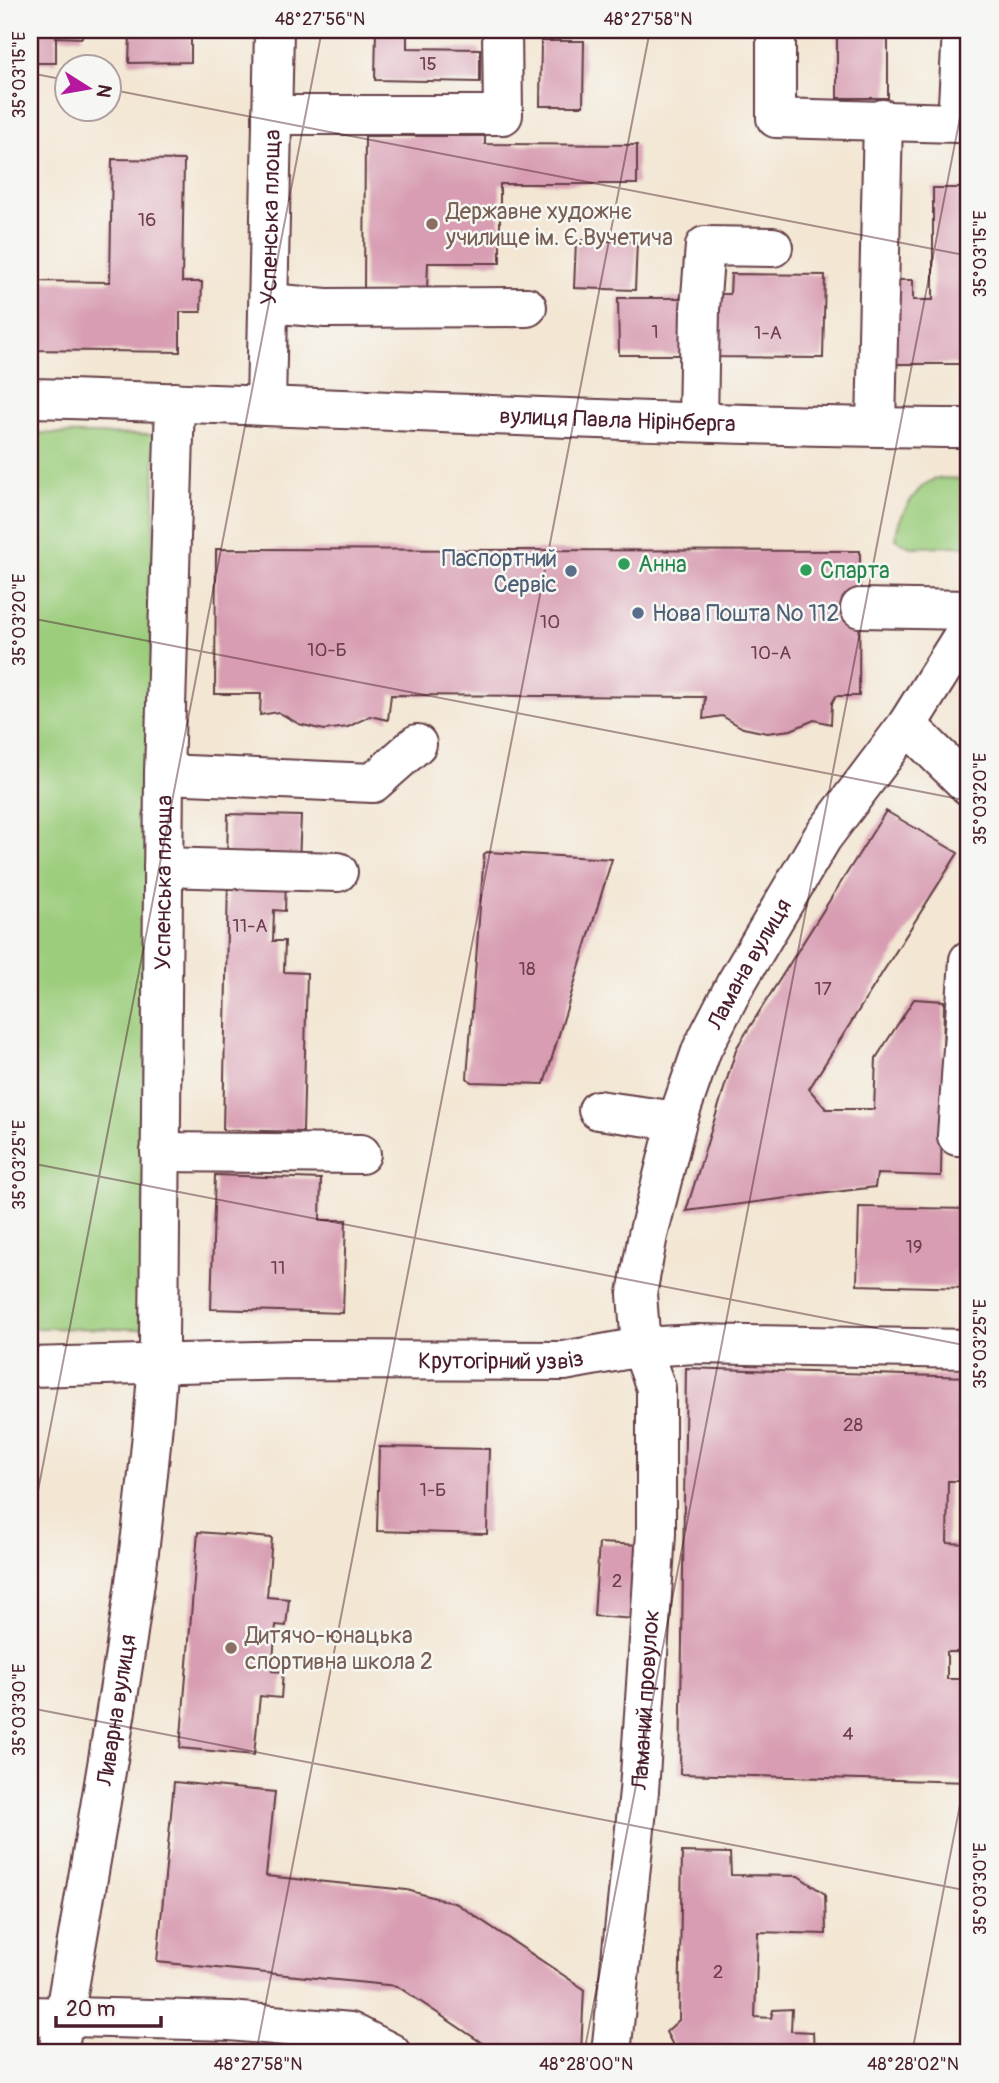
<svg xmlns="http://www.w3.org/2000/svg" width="999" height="2083" font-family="Pangolin,sans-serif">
  <rect width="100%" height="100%" fill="#f6f6f2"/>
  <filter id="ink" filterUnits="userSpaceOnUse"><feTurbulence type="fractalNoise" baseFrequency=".0143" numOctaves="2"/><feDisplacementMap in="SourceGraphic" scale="14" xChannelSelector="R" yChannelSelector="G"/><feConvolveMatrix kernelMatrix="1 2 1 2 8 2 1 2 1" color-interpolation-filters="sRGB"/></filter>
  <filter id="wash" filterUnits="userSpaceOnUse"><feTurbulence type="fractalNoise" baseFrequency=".00686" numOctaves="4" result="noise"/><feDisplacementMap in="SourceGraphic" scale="28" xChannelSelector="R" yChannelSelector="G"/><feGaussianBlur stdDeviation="1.57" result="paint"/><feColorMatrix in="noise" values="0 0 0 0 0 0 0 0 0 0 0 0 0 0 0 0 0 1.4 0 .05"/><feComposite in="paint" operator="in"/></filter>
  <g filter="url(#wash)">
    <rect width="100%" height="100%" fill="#f3e6d3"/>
    <path fill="#9ccd7d" stroke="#737654" stroke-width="2" d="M30,433L155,435L142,1329L30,1328Z
      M938,478L969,479L967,546L910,547L896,539C896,519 917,483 938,478Z"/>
    <g id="blocks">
      <path fill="#d89db2" d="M30,30H82V38L56,37V63H30Z
        M134,30H191V62L129,63L130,34H134Z
        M376,30H407V48L480,49V82L375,80Z
        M837,30H888V98H837Z
        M541,41H584L583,106H540Z
        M365,136H485V144L637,145V184H500V263H428L427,290L364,289Z
        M112,159L184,160L182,282H202L201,312H180V352L30,350V281L110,282Z
        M933,188H969V364H887L886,280H913V300H933Z
        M576,240L637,242L635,290L574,288Z
        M731,274L825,275L823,358L712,357L713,294H730Z
        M618,298H691V355H619Z
        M216,549L860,551L859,696H836L832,703L831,724L814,720L791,730L767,733L743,728L722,716L703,719L705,697L391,695L388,720L370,716L348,727L324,730L299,724L278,712L260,715L261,694H215Z
        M886,811L958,853L809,1089L826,1109H874L876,1058L914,999L944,1001L941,1176L877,1174L875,1187L686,1211L737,1047Z
        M228,814L301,816L299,862L227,861Z
        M487,852L612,859L544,1084L471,1082L467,1078L484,854Z
        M228,878L286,879L285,911L274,910L273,941H285L284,972L307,973L303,1132L223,1130Z
        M215,1175L321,1179L320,1220H346L343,1313L211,1309Z
        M859,1207L969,1209V1288L857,1285Z
        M686,1368L969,1377V1481H948L947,1543L969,1544V1652H947V1679H969V1782L680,1774Z
        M379,1447L489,1449L487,1534L377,1531Z
        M198,1532L272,1538L267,1597L289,1599L286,1626L276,1625L272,1671L283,1672L281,1698L260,1696L254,1755L180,1748Z
        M599,1543L641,1545L636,1619L594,1616Z
        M174,1782L275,1792L266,1876L407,1890L457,1904L584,1989L581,2053H497L397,1986L157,1962Z
        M682,1852L730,1853L731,1875L798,1876L825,1894L826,1934L758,1932L755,2017L771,2018L773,2010L792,2009L791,2031L813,2032L814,2053H677L666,2032L679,2020Z"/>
    </g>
  </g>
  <g filter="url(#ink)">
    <use href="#blocks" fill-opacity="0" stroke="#633d44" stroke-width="2"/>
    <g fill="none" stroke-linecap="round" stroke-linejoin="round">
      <defs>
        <g id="minor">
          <path d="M776,30V118L957,123L962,30"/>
          <path d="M272,115H503L502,30"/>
          <path d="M269,303L326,308L527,307"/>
          <path id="s1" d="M30,398C343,406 656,426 969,428"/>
          <path id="s2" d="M266,404L274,30"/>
          <path d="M698,422L700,309L705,246L773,247"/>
          <path d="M876,426L883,119"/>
          <path d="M860,608L969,610"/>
          <path d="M907,725L969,786"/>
          <path d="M164,774L373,783L417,744"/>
          <path d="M163,867L338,872"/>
          <path d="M969,960L957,1136H969"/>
          <path d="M598,1110L677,1121"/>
          <path d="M160,1152L361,1154"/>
          <path id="s3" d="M30,1367L295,1360L564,1361L641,1347L697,1344L969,1349"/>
          <path d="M30,2016L230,2021L350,2032L391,2053"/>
          <path id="s4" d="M58,2053C97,1818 145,1581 159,1342L164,774L175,402"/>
          <path id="s5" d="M611,2053L639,1791L656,1533V1388L641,1347L637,1294L648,1235L677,1121L702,1049L735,985L822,838L907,725L969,626"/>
        </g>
      </defs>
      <use href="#minor" stroke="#633d44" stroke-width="42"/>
      <use href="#minor" stroke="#fff" stroke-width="38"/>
    </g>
  </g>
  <path fill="none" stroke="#4a1f2b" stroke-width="2" stroke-opacity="0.45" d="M30,73L66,80M108,89L969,256M30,618L969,801M30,1163L969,1346M30,1532L322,30M30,1708L969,1891M256,2053L650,30M584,2053L969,71M912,2053L969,1758"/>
  <g fill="#8d6e63" stroke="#f6f6f2" stroke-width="2.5">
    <circle cx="432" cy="224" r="7"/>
    <circle cx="231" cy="1648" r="7"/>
  </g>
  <g fill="#2e9e5b" stroke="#f6f6f2" stroke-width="2.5">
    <circle cx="624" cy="564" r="7"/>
    <circle cx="806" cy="570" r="7"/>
  </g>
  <g fill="#5c6f8a" stroke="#f6f6f2" stroke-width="2.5">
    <circle cx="571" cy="571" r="7"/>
    <circle cx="638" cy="613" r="7"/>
  </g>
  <g text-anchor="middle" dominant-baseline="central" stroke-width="5" stroke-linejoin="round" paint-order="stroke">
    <g font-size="19" fill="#6e3e4d">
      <text x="428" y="64">15</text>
      <text x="147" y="220">16</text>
      <text x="655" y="332">1</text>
      <text x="768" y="333">1-А</text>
      <text x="550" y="622">10</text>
      <text x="327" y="650">10-Б</text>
      <text x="771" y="653">10-А</text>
      <text x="250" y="926">11-А</text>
      <text x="527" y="969">18</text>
      <text x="823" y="989">17</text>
      <text x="914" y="1247">19</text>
      <text x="278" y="1268">11</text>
      <text x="853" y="1425">28</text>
      <text x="433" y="1490">1-Б</text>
      <text x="617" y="1581">2</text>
      <text x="848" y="1734">4</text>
      <text x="718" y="1972">2</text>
    </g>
    <g font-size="23" fill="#785e54" stroke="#f6f6f2" text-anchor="start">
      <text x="446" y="211">Державне художнє<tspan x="446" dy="26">училище ім. Є.Вучетича</tspan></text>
      <text x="245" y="1635">Дитячо-юнацька<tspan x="245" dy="26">спортивна школа 2</tspan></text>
    </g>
    <g font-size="23" fill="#4a1f2b" stroke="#f6f6f2">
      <text stroke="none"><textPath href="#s2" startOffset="187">Успенська площа</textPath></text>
      <text stroke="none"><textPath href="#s1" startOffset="588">вулиця Павла Нірінберга</textPath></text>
      <text stroke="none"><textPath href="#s4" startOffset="1178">Успенська площа</textPath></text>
      <text stroke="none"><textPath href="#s5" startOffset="1115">Ламана вулиця</textPath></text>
      <text stroke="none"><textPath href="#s3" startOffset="471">Крутогірний узвіз</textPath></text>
      <text stroke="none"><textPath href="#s5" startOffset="355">Ламаний провулок</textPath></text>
      <text stroke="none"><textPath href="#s4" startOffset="348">Ливарна вулиця</textPath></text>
    </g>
    <g font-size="23" fill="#4e5e75" stroke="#f6f6f2" text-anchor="end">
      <text x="557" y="558">Паспортний<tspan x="557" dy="26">Сервіс</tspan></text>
      <text x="652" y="613" text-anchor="start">Нова Пошта № 112</text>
    </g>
    <g font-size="23" fill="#27864d" stroke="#f6f6f2" text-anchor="start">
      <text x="638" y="564">Анна</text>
      <text x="820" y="570">Спарта</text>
    </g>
  </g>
  <rect width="999" height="2083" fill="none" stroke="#f6f6f2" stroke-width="77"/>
  <g transform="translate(88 88) rotate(101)"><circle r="33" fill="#f6f6f2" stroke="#b1a0a2" stroke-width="2"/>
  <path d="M0-5L12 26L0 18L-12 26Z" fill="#b5179e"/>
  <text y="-10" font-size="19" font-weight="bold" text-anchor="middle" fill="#4a1f2b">N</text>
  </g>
  <path d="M56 2016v10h105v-10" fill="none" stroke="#4a1f2b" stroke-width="3.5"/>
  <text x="66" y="2016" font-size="21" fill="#4a1f2b" stroke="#f6f6f2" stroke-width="5" paint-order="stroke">20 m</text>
  <rect x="38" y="38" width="922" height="2006" fill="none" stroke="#4a1f2b" stroke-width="2.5"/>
  <g font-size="18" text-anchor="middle" fill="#4a1f2b">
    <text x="320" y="25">48°27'56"N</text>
    <text x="648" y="25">48°27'58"N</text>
    <text transform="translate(19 75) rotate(-90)" y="6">35°03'15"E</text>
    <text transform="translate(980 254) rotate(-90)" y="6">35°03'15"E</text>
    <text transform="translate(19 620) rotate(-90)" y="6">35°03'20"E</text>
    <text transform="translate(980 799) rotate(-90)" y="6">35°03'20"E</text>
    <text transform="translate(19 1165) rotate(-90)" y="6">35°03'25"E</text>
    <text transform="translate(980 1344) rotate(-90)" y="6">35°03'25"E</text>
    <text transform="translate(19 1710) rotate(-90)" y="6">35°03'30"E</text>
    <text transform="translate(980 1889) rotate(-90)" y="6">35°03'30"E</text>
    <text x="258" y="2070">48°27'58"N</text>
    <text x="586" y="2070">48°28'00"N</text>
    <text x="913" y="2070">48°28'02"N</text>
  </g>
</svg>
